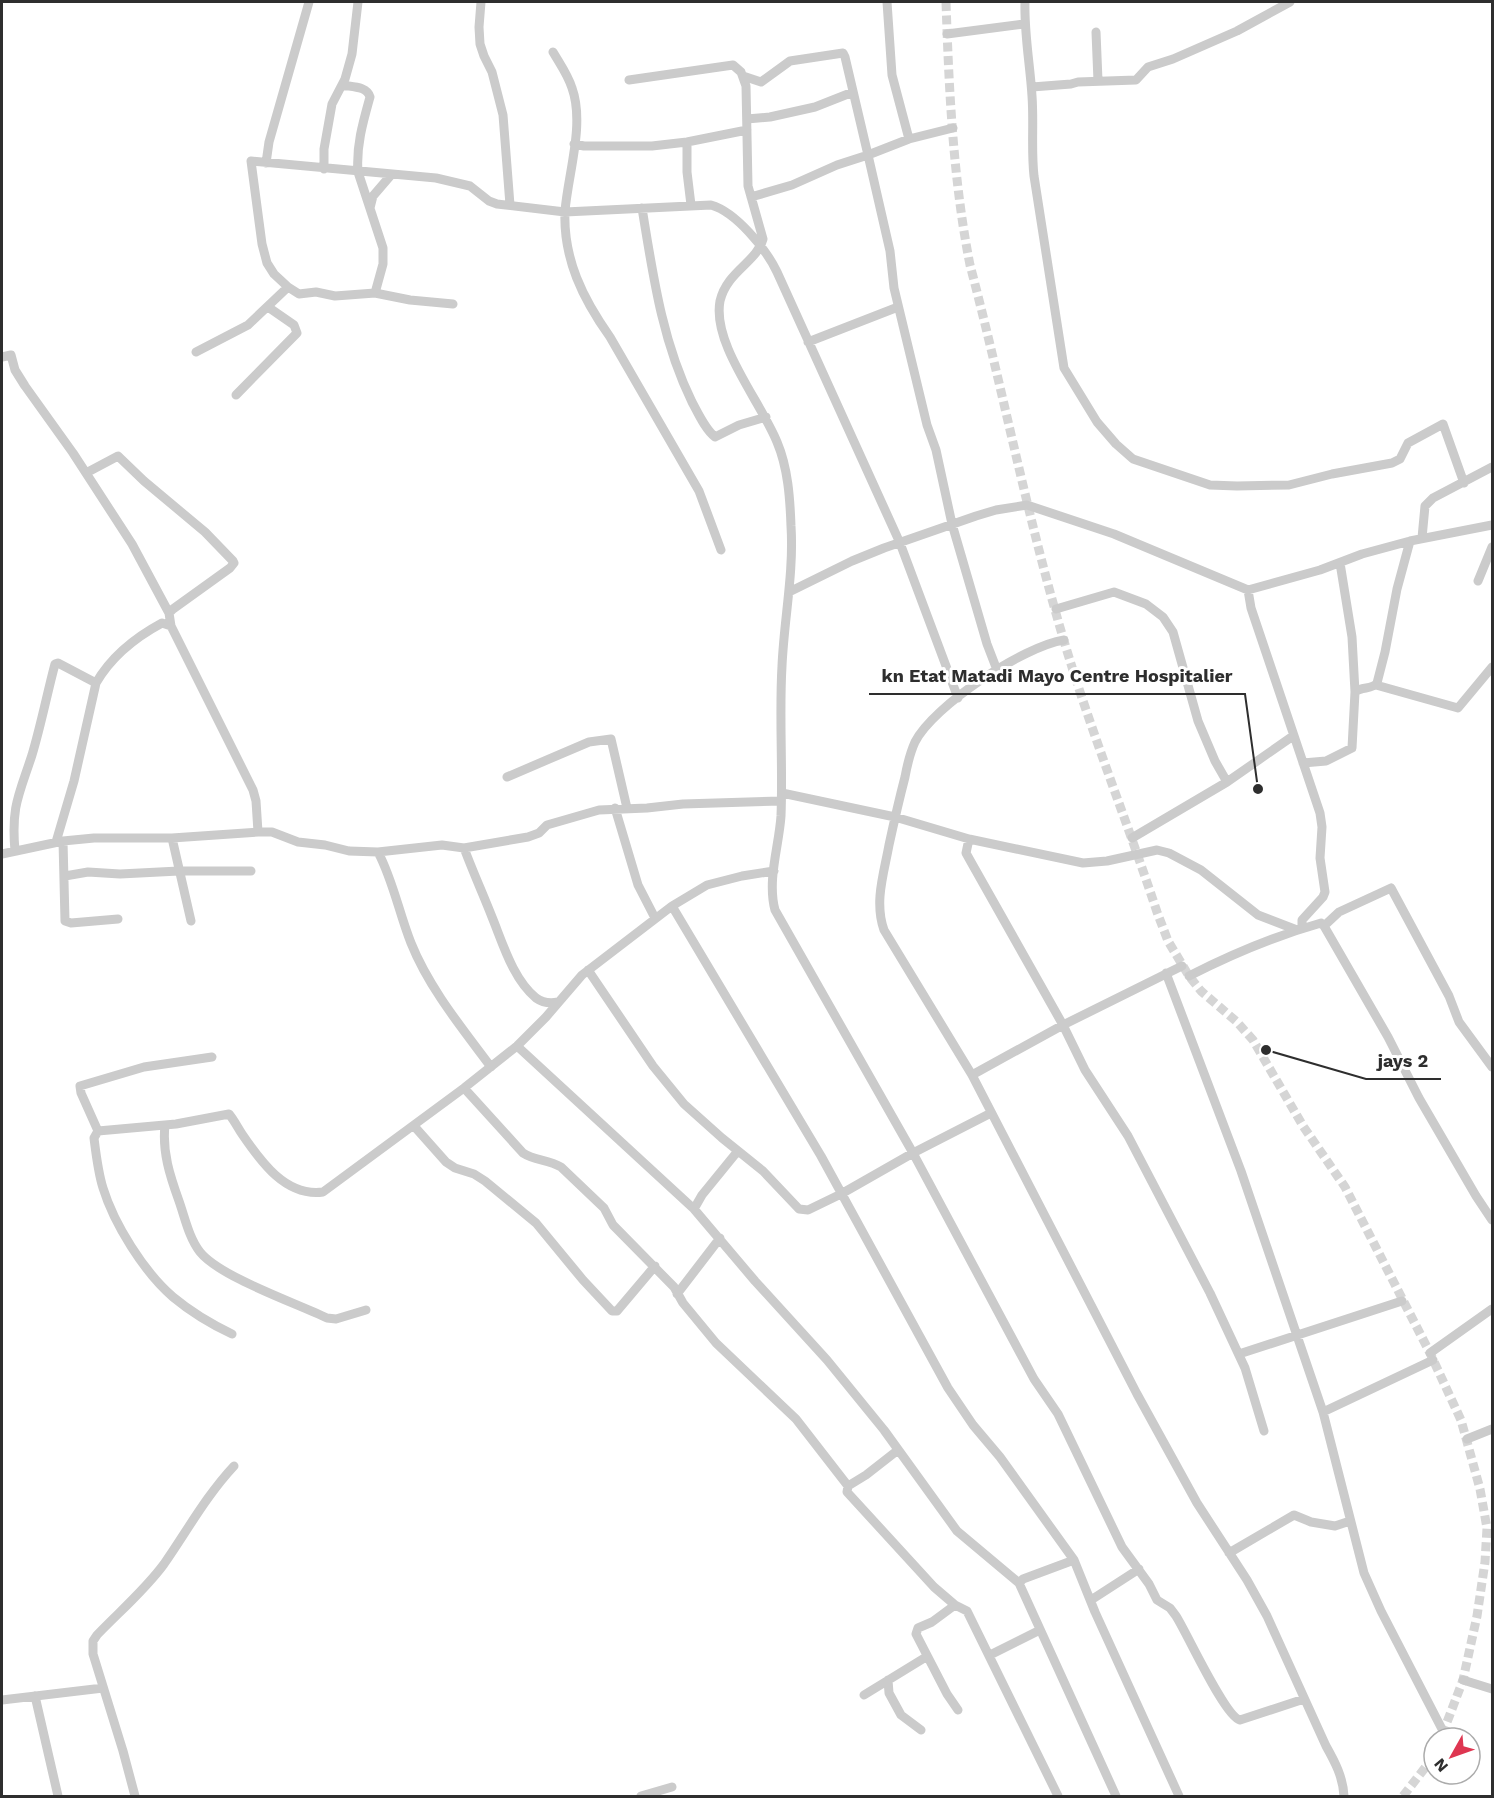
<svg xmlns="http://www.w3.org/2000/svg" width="1494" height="1798" font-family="'Work Sans',sans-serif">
  <rect width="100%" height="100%" fill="#fff"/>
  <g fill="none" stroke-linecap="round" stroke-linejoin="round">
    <path stroke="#d5d5d5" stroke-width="9" stroke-dasharray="9 4.5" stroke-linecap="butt" d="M946,2C949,90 953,179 970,265C1003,390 1027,517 1064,641C1091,732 1127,821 1157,912L1168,941L1189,976L1201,991L1237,1022L1253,1040L1303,1126L1345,1187L1430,1353L1461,1420L1480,1489L1487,1528L1485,1562L1477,1616L1463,1680L1441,1738
      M1403,1796L1428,1764L1434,1753"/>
    <path stroke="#cbcbcb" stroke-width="9" d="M481,2L479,27L480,44L484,56L492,72L503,115L510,205
      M887,2L892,75L909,139
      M1025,2C1024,33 1030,64 1032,96C1034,123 1031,149 1034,176L1064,368L1097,422L1116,444L1133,459L1210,485L1237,486L1289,485L1332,474L1392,463L1400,459L1408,443L1443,424L1464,483
      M1096,32L1098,81
      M947,34L1024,24
      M553,52C560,64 568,75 572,88C585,124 568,174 565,211C563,259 583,299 610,337L699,491L721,550
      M743,76L761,82L790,61L843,53L845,57L868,155L837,165L792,185L751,197
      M629,80L733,65L741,72L746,86L748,186L763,239C757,262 727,271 720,301C712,344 761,402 777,442C788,468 790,498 791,526C794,573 784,619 782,666C779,716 783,766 781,816C779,846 767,880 775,910L913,1153L1034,1379L1058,1414L1122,1547L1149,1584L1157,1600L1170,1608L1176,1616C1187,1633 1225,1717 1240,1720L1304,1699
      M342,85C352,87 367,86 370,97C363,122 356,146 358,172L383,248V264L375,293
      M1032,87L1071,84L1078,82L1136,80L1148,67L1173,59L1237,31L1290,2
      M747,119L770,117L815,107L853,92
      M953,128L909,139L868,155L890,251L894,288L927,425L936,450L952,524L987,644L997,670
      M687,142V172L691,205
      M574,144L584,146H652L687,142L747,130
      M266,163L269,142L309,2
      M324,169V149L332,104L345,79L352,54L358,2
      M370,208L373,196L391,175
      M642,208C653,275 662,341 692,402C698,413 705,429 715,437L739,425L766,417
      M453,304L410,300L375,293L335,296L316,292L299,294L288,287L274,274L267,263L262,244L251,161L436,178L470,186L489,201L497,204L565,212L711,205C736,212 766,249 777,272L900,543L958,698
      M808,342L898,307
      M196,352L248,325L288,287
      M2,357L11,355L15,370L25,386L73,453L132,544L169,613
      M236,395L297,333L294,325L268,307
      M86,473L118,456L144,481L205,532L233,561L234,563L230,568L173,609L169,613L171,626L253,790L256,801L258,832
      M1422,538L1425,506L1433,498L1492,467
      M1340,563L1352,637L1355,692
      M1478,581L1492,547
      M1248,590L1251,608L1320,813L1322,827L1320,858L1325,892L1323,897L1302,920V928
      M789,592L852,561L884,548L976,516L996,510L1027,505L1114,534L1248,590L1320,570L1362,554L1410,541L1492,525
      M1056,609L1114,592L1146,604L1163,617L1173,632L1198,721L1215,761L1227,782
      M1064,640C1024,646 933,706 915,742C910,753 907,766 905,777C899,800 894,822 889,845C884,873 874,902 884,930L972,1075L1137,1394L1197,1503L1247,1580L1267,1616L1326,1746C1335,1762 1343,1777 1344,1796
      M1376,685L1458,708L1492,667
      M1303,763L1326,761L1352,748L1355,692C1362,686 1372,690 1377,683L1385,652L1397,589L1410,541
      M507,777L589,742L611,739L627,808
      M782,793L895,817L969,839L1083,863L1107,861L1157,850L1169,853L1201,870L1258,915L1297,930
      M615,808L638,885L655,918
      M172,838L191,921
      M1132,838L1227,782L1293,736
      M969,839L966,853L971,862L1063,1025L1085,1070L1128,1136L1210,1293L1245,1368L1264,1431
      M63,841L65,921L71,923L118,919
      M56,842L74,781L96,683C111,657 136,637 162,623L171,626
      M464,848C473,872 483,894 492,917C503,944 513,979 536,998C543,1003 549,1004 558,1002
      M15,851C11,806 19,795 32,755C41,725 47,694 55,664L58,663L96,683
      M378,852C393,880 399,913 411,943C429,988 462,1028 491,1067
      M2,854L63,841L94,838H172L258,832H272L298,842L325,845L349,851L378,852L442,845L464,848L528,837L539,833L547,825L599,810L647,808L683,804L781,801
      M65,876L88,872L120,874L179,871H251
      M672,906L821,1156L948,1388L973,1425L1000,1457L1074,1560L1095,1612L1179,1796
      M1324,926L1339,912L1391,888L1449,996L1459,1022L1492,1067
      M588,970L653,1066L684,1104L722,1138L763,1171L799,1209L808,1210L841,1194L913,1153L991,1113
      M1166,973L1241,1171L1323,1412L1364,1573L1381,1611L1443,1731
      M1189,976C1230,955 1275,936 1321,923L1324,926L1388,1037L1419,1098L1476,1196L1492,1220
      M517,1046L694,1209L755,1281L827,1360L884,1430L957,1531L1019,1583
      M972,1075L1063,1025L1182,966
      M464,1088L523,1153C535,1161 548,1159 561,1167L604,1208L613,1225L674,1287L683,1303L716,1343L796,1419L848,1486
      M165,1125C162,1152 170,1176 179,1201C185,1218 189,1238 200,1252C220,1277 296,1303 327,1318L336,1319L366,1310
      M414,1126L446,1162L455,1168L474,1174L485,1181L536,1223L583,1280L612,1311H617L655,1266
      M98,1131L176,1124L229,1114C234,1120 238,1128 242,1134C261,1162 286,1197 323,1192L464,1088L517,1046L546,1017L582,975L672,906L707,885L742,876L774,871
      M98,1131L94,1138C96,1154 98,1172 103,1188C114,1224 144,1272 173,1297C191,1312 211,1324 232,1334
      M98,1131L81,1093L80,1086L144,1067L212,1057
      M694,1209L702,1195L737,1152
      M677,1294L720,1238
      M1430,1353L1492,1309
      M1239,1354L1402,1301
      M1323,1412L1433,1360
      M1467,1439L1492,1429
      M898,1450L866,1475L848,1486L847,1492L934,1587L955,1605L967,1611L1058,1796
      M1229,1553L1294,1515L1311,1522L1335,1526L1350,1521
      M1074,1560L1023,1579L1019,1583L1116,1796
      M1091,1600L1139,1569
      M955,1605L932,1622L918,1628L916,1634L947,1694L958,1710
      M990,1655L1040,1630
      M888,1680L889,1693L901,1715L921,1730
      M1463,1680L1492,1689
      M864,1695L926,1657
      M35,1696L58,1796
      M2,1700L103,1688
      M135,1796L123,1751L93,1654V1641L97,1635C119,1612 145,1590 164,1564C187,1531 206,1496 234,1466
      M641,1796L672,1787"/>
  </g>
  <path fill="none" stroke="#2e2e2e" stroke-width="2" d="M1258 789L1245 694H869M1266 1050L1366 1079H1441"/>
  <g fill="#2e2e2e" stroke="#fff" stroke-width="2">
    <circle cx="1258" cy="789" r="6"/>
    <circle cx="1266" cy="1050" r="6"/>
  </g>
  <g font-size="18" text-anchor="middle" font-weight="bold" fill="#2e2e2e" stroke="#fff" stroke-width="6" stroke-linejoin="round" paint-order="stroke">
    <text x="1057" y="682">kn Etat Matadi Mayo Centre Hospitalier</text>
    <text x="1403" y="1067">jays 2</text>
  </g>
  <rect width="1494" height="1798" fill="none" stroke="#2e2e2e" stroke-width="6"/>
  <g transform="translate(1452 1756) rotate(230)"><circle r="28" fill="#ffffff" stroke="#ababab" stroke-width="1.5"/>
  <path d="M0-4.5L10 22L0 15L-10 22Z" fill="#de3651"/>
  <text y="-9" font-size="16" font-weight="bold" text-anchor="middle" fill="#2e2e2e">N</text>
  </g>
</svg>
